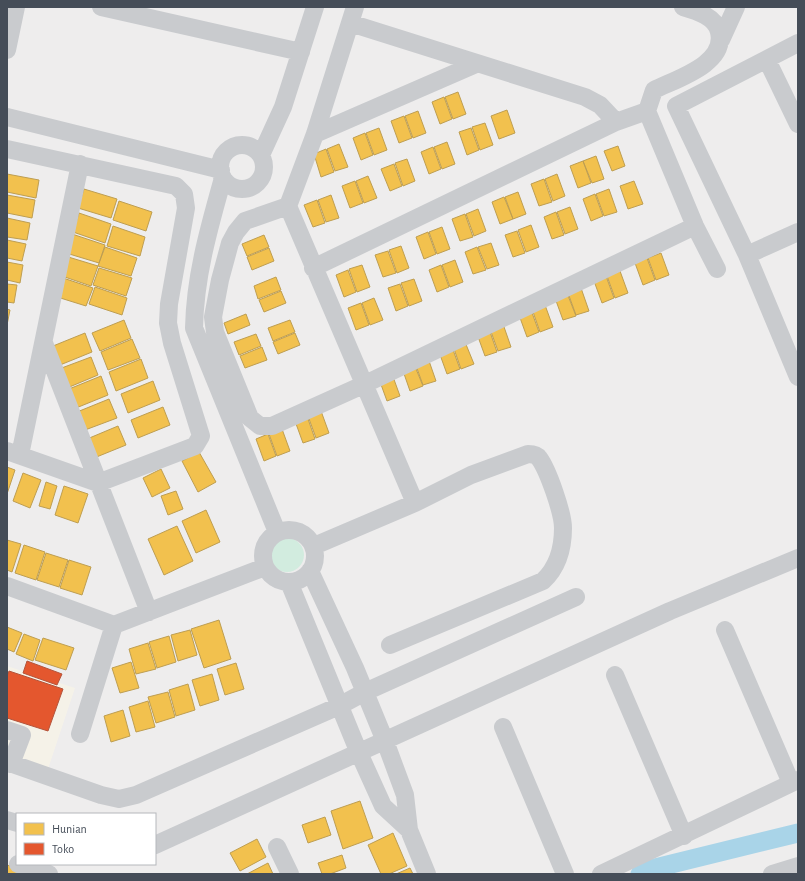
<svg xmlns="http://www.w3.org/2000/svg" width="805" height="881" font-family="'Alegreya Sans',sans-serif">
  <rect width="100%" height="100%" fill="#eeeded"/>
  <path fill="#f5f2e8" d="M7,666L75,688L48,769L7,755Z"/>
  <path fill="#d2ecdf" d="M270 555a17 17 0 1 1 34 0a17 17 0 1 1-34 0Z"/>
  <path fill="#f2c14e" stroke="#be9e51" d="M458,92L466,114L453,119L445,97Z
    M444,97L452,119L440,124L432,102Z
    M507,110L515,133L499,139L491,116Z
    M418,111L426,133L413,138L405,116Z
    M404,116L412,138L399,143L391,121Z
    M485,123L493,145L480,150L472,127Z
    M379,128L387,150L374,155L366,133Z
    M471,128L479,150L467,155L459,132Z
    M365,133L373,155L361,160L353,138Z
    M447,142L455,164L442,169L434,147Z
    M339,144L348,167L335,171L327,149Z
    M618,146L625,166L612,171L604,151Z
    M433,147L441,169L429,174L421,152Z
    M326,149L334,172L321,177L314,154Z
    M596,156L604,179L592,183L583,161Z
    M407,159L415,181L403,186L395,163Z
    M583,161L591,183L578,188L570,166Z
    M394,164L402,186L390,191L381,169Z
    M7,174L39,180L36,198L7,192Z
    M557,174L565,196L553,201L545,179Z
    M368,176L377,198L364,203L356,181Z
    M544,179L552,202L539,206L531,184Z
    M355,181L363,203L350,208L342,186Z
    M634,181L643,204L628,209L620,186Z
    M84,189L117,199L111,218L78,208Z
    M609,189L617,212L604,216L596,194Z
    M518,192L526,214L513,219L505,197Z
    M595,194L603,216L591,221L583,199Z
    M7,195L35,200L32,218L7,213Z
    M331,195L339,218L326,222L318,200Z
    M504,197L513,219L500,224L492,202Z
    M317,200L325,223L313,227L304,205Z
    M119,201L152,212L146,231L113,220Z
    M570,207L578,229L565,234L557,212Z
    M478,209L486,231L474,236L466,214Z
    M556,212L564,235L552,239L544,217Z
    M79,213L111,224L105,243L73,232Z
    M465,214L473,237L460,241L452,219Z
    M7,218L30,223L27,240L7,237Z
    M531,225L539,247L526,252L518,230Z
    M113,226L145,237L140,256L107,246Z
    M442,227L450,249L437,254L429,232Z
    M517,231L525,253L513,257L505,235Z
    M428,232L436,254L424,259L416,237Z
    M72,234L105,245L99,263L66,253Z
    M264,235L269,247L247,256L242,244Z
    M7,240L26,244L22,261L7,258Z
    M491,243L499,265L487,269L478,247Z
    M401,246L409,268L397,273L389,250Z
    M105,247L137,258L131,276L98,266Z
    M477,247L486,270L473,274L465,252Z
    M269,248L274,261L252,270L247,257Z
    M388,251L396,273L383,277L375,255Z
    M661,253L669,275L656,280L648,258Z
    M65,256L98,266L91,286L59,275Z
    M647,258L655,280L643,285L635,263Z
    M455,260L463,282L450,287L442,265Z
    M7,262L23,265L20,283L7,280Z
    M362,265L370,287L357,292L349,269Z
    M441,265L449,287L437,292L429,270Z
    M99,268L132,278L126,296L93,285Z
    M348,270L356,292L344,297L336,275Z
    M620,271L628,293L615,298L607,276Z
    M606,276L614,298L602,303L594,281Z
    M60,277L93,288L86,306L54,296Z
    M276,277L281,290L258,299L254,286Z
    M414,279L422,301L409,306L401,283Z
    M7,284L17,285L14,303L7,302Z
    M400,284L408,306L396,311L388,288Z
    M95,287L127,298L122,315L89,304Z
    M581,288L589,311L576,315L568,293Z
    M281,291L286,303L264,312L259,300Z
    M567,293L576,316L563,320L555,298Z
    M374,298L383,320L370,325L362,303Z
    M361,303L369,325L356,330L348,308Z
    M545,305L553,327L540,332L532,309Z
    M7,309L10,310L7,325Z
    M531,310L539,332L527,337L519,315Z
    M246,314L250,325L228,334L224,323Z
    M124,320L131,338L100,351L92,333Z
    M290,320L295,332L273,341L268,328Z
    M503,324L511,347L498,351L490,329Z
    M489,329L497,352L485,356L477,334Z
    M85,333L92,352L60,365L53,346Z
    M295,333L300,345L278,354L273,342Z
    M256,334L261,346L239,355L234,342Z
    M132,339L140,358L108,370L101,352Z
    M465,342L474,364L461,369L453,346Z
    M262,347L267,360L245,368L240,356Z
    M452,347L460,369L447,374L439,352Z
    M91,357L98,375L67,388L59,369Z
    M428,358L436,381L423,385L415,363Z
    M141,359L148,378L116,391L109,372Z
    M414,364L423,386L410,391L402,368Z
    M392,374L400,396L387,401L379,379Z
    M101,376L108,395L76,408L69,389Z
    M153,381L160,400L128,413L121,394Z
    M109,399L117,418L85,430L77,412Z
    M163,407L170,425L138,438L131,420Z
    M321,411L329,433L316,438L308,416Z
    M307,416L315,439L303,443L295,421Z
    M118,426L126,445L94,458L87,439Z
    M282,429L290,451L277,456L269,434Z
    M268,434L276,456L264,461L256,439Z
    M199,452L216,482L198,492L182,461Z
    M7,467L15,470L7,494Z
    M161,469L170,488L152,497L143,478Z
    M23,473L41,480L30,508L13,501Z
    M46,482L57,486L50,509L39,506Z
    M64,486L88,494L78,523L55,515Z
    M176,491L183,509L168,515L161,496Z
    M206,510L220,542L196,553L182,521Z
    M177,526L193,561L164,575L148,539Z
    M7,540L21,544L12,572L7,570Z
    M24,545L45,552L36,580L15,573Z
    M46,553L68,560L59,587L37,580Z
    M69,560L91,567L82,595L60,588Z
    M219,620L231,659L204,668L191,629Z
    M7,627L22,633L14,652L7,649Z
    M190,630L197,655L178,661L171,635Z
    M24,634L40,640L33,661L16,654Z
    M169,636L176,662L157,668L149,642Z
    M43,638L74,648L66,670L35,660Z
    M148,643L156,669L136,674L129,649Z
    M131,662L139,688L120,693L112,668Z
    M236,663L244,689L225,695L217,669Z
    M212,674L219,700L200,706L192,680Z
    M188,684L195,710L176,716L169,690Z
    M168,692L175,717L156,723L148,697Z
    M148,701L155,727L136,732L129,707Z
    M123,710L130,736L111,742L104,716Z
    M360,801L373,838L343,849L331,811Z
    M325,817L331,835L308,843L302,825Z
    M393,833L407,866L389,874H381L368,845Z
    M257,839L266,857L240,871L230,853Z
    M342,855L346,868L330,874H322L318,863Z
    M268,863L273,874H247Z
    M7,865L20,869L18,874H7Z
    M410,868L413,874H396Z"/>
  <path fill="#e4572e" stroke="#b4543b" d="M27,661L62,674L57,685L23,673Z
    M9,671L63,689L48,731L7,718V676Z"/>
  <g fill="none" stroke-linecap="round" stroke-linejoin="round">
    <path stroke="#a9d4e8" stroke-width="19" d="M640,874L647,870L798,833"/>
    <path stroke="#c9cbce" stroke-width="18" d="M101,7L301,52
      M355,7L315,134L288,206L415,503
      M683,7C697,11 716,17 719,32C727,64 676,79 654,90L647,111L695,226L717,269
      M350,23L585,97L600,105L616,122
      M721,40L736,7
      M798,43L676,106L747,255L798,377
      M7,50L16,7
      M767,60L798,124
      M7,117L221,170
      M315,134L476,64
      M220 167a22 22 0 1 1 44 0a22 22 0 1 1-44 0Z
      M7,149L176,186L184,194L186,208L169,304L168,323L172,343L201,436L195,446L98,483L7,451
      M261,155L283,107L315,7
      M223,178C209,228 195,276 194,328L277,532
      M288,206L245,221L236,232L230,243L220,280L213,317L215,332L250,418L260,426H272L363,385L695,226
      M747,255L798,232
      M313,268L616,122L647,111
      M44,343L149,612
      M20,455L80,164
      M263 556a26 26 0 1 1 52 0a26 26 0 1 1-52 0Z
      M314,546L415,503L471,475L528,454C532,454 537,455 539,458C548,470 563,513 563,528C563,548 558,567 543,581L390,645
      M310,571L355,668L385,741L405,795L409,830L427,874
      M289,582L359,753L383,806L409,830
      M7,586L114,625
      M725,630L791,783
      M615,675L684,836
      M503,727L565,874
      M7,730L22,735L11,764
      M80,734L114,625L265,567
      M7,762L101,795L119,799L136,795L339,706L365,692L576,597
      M7,820L17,823
      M155,845L670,611L798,558
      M277,847L290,874
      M18,864L49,874
      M601,874L798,780
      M772,874L798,866"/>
  </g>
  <rect width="805" height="881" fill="none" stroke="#454d58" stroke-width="16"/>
  <rect x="16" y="813" width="140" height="52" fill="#ffffff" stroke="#b5b8bc"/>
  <rect x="24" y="823" width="20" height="12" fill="#f2c14e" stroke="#b5b8bc"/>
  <text x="52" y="833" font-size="12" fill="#454d58">Hunian</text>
  <rect x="24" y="843" width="20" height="12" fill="#e4572e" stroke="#b5b8bc"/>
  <text x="52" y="853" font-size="12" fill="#454d58">Toko</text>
</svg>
